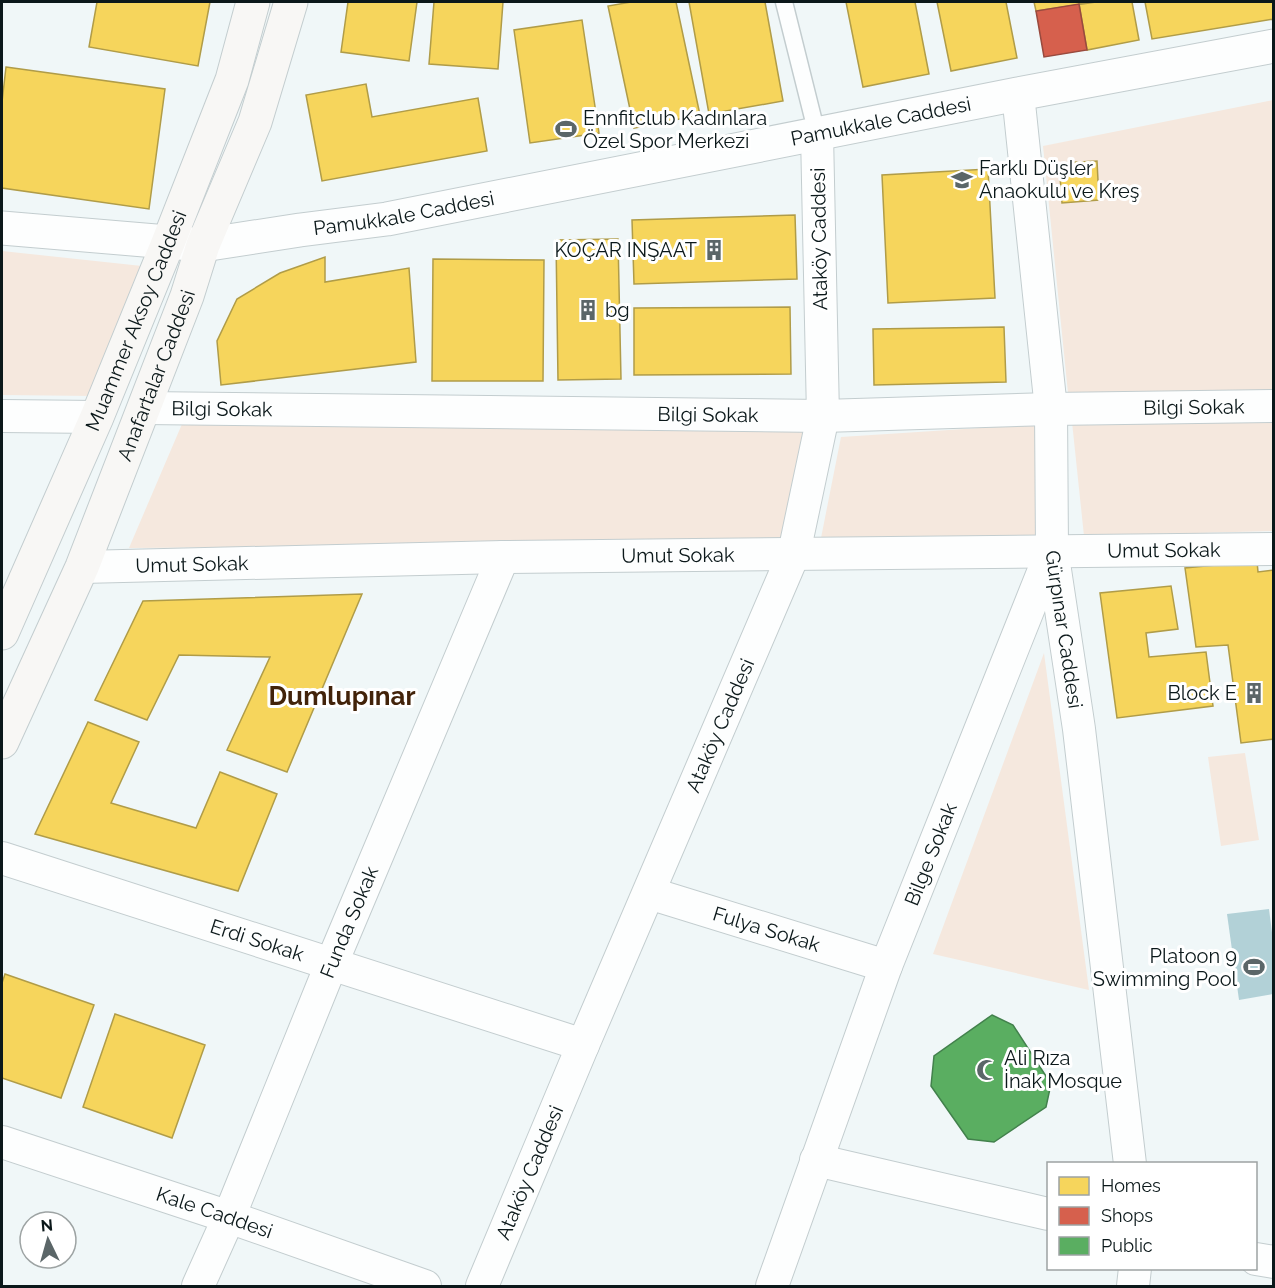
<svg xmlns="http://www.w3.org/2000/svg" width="1275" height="1288" font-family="Raleway,sans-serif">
  <rect width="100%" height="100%" fill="#f0f7f8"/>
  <path fill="#f5e8de" d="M1273,100V394L1068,393L1043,146Z
    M2,251L142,266L95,396L2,395Z
    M1273,420V531L1084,536L1072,422Z
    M182,424L807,432L783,543L129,548Z
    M1043,424L1041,537L821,538L841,437Z
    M1044,653L1089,990L933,954Z
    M1245,753L1259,840L1221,846L1208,757Z"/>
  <path fill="#b2d1d7" d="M1269,909L1273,940V994L1239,1000L1227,914Z"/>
  <path fill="#f6d55c" stroke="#b09c48" stroke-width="1.5" d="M97,2H210L198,66L89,47Z
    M348,2H417L409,61L341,52Z
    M434,2H503L498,69L429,64Z
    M631,2H676L700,115L634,128L608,6Z
    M689,2H765L783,101L709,114Z
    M846,2H915L929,74L863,87Z
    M937,2H1006L1017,58L951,71Z
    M1034,2H1096L1036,11Z
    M1096,2H1132L1139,40L1087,50L1079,4Z
    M1145,2H1274V19L1152,39Z
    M582,20L599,133L530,143L514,30Z
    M6,67L165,89L149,209L2,188V102Z
    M366,84L372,117L478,98L487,151L322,181L306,95Z
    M1097,161L1099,200L1062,203L1059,163Z
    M988,169L995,298L888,303L882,175Z
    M795,215L797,279L634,284L632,220Z
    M618,239L621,379L558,380L556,240Z
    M325,257V282L409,268L416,362L221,385L217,341L237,299L280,273Z
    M433,259L544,260L543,381H432Z
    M790,307L791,374L634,375V308Z
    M1004,327L1006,382L874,385L873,329Z
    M1257,561L1258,572L1274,570V739L1241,743L1228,645L1196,647L1185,568Z
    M1171,586L1178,629L1146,633L1149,657L1206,652L1213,706L1117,718L1100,593Z
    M362,594L287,772L227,750L270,657L179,655L147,720L95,700L143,601Z
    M88,722L139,742L111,803L196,828L220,772L277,794L238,891L35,834Z
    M5,974L94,1005L61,1098L2,1078V983Z
    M115,1014L205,1045L172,1138L83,1107Z"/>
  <path fill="#d6604d" stroke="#994a3e" stroke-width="1.5" d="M1079,4L1087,50L1044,57L1036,11Z"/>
  <path fill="#5aae61" stroke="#42814c" stroke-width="1.5" d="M992,1015L1013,1025L1051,1084L1046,1107L994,1142L968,1139L931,1086L934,1056Z"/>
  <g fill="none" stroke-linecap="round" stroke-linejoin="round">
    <defs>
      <path id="service" d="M784,2L817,134"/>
      <g id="minor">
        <path id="s1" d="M1018,94L1051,409L1052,550L1079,729L1130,1164"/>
        <path id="s2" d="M144,408L823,416L1051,409L1274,406"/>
        <path d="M2,416L97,417"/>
        <path id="s3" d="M82,567L503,557L1274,549"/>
        <path id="s4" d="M2,858L583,1045"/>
        <path id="s5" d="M649,893L886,966"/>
        <path id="s6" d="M2,1142L229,1217L425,1286"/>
        <path d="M816,1160L1048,1214"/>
        <path d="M1256,1259L1274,1262"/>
        <path id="s7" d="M198,1286L229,1217L331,965L503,557"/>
        <path id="s8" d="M482,1286L583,1045L794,553L823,416L817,134"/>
        <path id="s9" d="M772,1286L886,966L1052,550"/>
        <path d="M1133,1286L1135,1268"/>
      </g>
      <g id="tertiary">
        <path id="s10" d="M2,228L203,245L300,230L387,219L1018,94L1274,46"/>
      </g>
      <g id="secondary">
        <path id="s11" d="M2,633L97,417L168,243L232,80L253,2"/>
        <path id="s12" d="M2,742L82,567L187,296L203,245L255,122L291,2"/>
      </g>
    </defs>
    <use href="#service" stroke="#c3cdcf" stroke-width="19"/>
    <use href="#minor" stroke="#c3cdcf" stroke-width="34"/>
    <use href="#tertiary" stroke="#c3cdcf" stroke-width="35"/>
    <use href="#secondary" stroke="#c3cdcf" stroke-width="35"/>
    <use href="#service" stroke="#fdfefe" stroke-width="16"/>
    <use href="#minor" stroke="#fdfefe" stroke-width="32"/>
    <use href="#tertiary" stroke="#fdfefe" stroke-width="33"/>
    <use href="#secondary" stroke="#f8f7f5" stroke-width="33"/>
  </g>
  <defs>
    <symbol id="stadium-bare" viewBox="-9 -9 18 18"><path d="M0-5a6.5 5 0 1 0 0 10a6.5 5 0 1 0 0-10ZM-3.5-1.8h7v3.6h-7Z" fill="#5b6668" stroke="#fff" stroke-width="2.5" paint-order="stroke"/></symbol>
    <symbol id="school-bare" viewBox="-9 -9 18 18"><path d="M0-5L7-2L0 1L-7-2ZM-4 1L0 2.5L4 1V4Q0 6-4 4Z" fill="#5b6668" stroke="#fff" stroke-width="2.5" paint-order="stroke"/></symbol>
    <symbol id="building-bare" viewBox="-9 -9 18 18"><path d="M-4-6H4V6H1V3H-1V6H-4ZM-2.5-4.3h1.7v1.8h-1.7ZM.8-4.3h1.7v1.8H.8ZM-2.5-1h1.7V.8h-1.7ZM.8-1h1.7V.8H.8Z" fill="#5b6668" stroke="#fff" stroke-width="2.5" paint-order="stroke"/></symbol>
    <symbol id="mosque-bare" viewBox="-9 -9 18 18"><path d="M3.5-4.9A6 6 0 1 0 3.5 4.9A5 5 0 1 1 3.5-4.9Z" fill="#5b6668" stroke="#fff" stroke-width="2.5" paint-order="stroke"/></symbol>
  </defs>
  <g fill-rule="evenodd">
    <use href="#stadium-bare" x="551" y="114" width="30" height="30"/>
    <use href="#school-bare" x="947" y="165" width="30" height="30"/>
    <use href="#building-bare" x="699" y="235" width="30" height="30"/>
    <use href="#building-bare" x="573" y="295" width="30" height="30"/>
    <use href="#building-bare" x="1239" y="678" width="30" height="30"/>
    <use href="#stadium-bare" x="1239" y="952" width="30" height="30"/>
    <use href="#mosque-bare" x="972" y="1055" width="30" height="30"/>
  </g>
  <g text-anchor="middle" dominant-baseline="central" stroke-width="6" stroke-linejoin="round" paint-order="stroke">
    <g font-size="20" fill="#0b181a" stroke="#fff" text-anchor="start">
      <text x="583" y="118">Ennfitclub Kadınlara<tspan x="583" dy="23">Özel Spor Merkezi</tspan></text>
      <text x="979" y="168">Farklı Düşler<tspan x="979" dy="23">Anaokulu ve Kreş</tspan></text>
      <text x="697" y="250" text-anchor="end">KOÇAR INŞAAT</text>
      <text x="605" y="310">bg</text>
      <text x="1237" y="693" text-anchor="end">Block E</text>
      <text x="1237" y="956" text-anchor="end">Platoon 9<tspan x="1237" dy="23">Swimming Pool</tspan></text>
      <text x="1004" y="1058">Ali Rıza<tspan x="1004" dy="23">İnak Mosque</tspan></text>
    </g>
    <g font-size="20" fill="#0b181a" stroke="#fff">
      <text stroke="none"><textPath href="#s10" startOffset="891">Pamukkale Caddesi</textPath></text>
      <text stroke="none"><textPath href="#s10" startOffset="405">Pamukkale Caddesi</textPath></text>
      <text transform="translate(819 239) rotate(-91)">Ataköy Caddesi</text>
      <text stroke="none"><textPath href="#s11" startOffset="340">Muammer Aksoy Caddesi</textPath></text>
      <text stroke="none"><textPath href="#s12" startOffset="398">Anafartalar Caddesi</textPath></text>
      <text stroke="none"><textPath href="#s2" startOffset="1050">Bilgi Sokak</textPath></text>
      <text stroke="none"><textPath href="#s2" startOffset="78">Bilgi Sokak</textPath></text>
      <text stroke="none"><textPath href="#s2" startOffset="564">Bilgi Sokak</textPath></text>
      <text stroke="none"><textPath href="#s3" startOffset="1082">Umut Sokak</textPath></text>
      <text stroke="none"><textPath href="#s3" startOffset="596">Umut Sokak</textPath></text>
      <text stroke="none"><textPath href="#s3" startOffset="110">Umut Sokak</textPath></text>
      <text stroke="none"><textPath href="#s1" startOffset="538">Gürpınar Caddesi</textPath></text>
      <text stroke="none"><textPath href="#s8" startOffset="609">Ataköy Caddesi</textPath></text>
      <text stroke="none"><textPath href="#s9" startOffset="460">Bilge Sokak</textPath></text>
      <text stroke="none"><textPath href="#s7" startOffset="394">Funda Sokak</textPath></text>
      <text stroke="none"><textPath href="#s5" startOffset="123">Fulya Sokak</textPath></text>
      <text stroke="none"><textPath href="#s4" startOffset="268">Erdi Sokak</textPath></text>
      <text stroke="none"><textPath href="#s8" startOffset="123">Ataköy Caddesi</textPath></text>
      <text stroke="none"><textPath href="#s6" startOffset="224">Kale Caddesi</textPath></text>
    </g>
    <g font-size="26" font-weight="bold" fill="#42230a" stroke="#fff">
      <text x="342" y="696">Dumlupınar</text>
    </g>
  </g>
  <rect width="1275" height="1288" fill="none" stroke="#0b181a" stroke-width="6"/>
  <rect x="1047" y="1162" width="210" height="108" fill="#ffffff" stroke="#9da3a3" stroke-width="1.5"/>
  <rect x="1059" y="1177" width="30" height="18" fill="#f6d55c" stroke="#9da3a3" stroke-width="1.5"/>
  <text x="1101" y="1192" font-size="18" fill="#0b181a">Homes</text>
  <rect x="1059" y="1207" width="30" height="18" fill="#d6604d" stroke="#9da3a3" stroke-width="1.5"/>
  <text x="1101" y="1222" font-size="18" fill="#0b181a">Shops</text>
  <rect x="1059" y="1237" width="30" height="18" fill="#5aae61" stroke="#9da3a3" stroke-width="1.5"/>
  <text x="1101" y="1252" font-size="18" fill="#0b181a">Public</text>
  <g transform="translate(48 1240) rotate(355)"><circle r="28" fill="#ffffff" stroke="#9da3a3" stroke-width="1.5"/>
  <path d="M0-4.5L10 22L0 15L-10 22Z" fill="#5b6668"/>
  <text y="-9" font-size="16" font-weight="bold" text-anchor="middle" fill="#0b181a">N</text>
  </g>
</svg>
